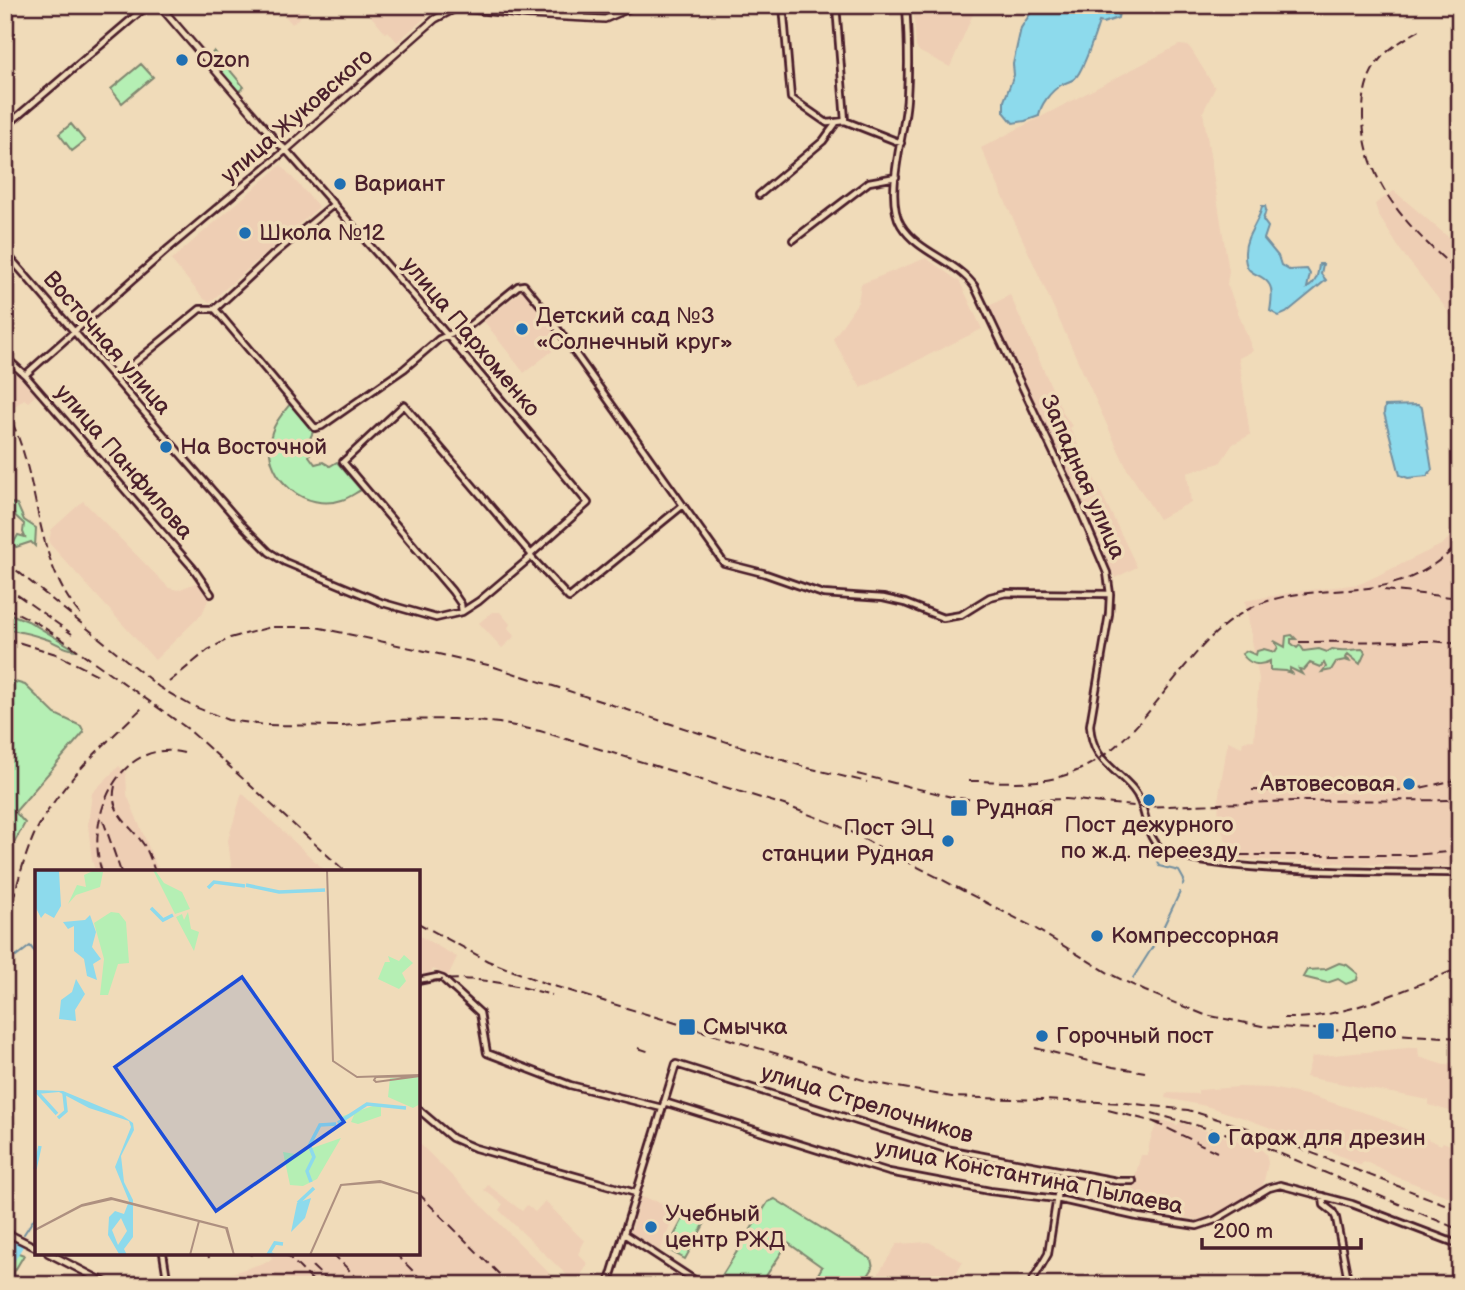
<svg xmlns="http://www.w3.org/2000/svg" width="1465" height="1290" font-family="'Balsamiq Sans',sans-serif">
  <rect width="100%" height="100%" fill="#f0dbb9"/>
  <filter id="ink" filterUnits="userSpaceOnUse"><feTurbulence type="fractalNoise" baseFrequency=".0143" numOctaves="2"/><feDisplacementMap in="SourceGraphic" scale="14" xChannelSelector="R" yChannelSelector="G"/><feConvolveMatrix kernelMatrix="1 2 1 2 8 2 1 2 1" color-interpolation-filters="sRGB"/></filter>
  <g filter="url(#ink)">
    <path fill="#eeceb4" d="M276,5H314L292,24Z
      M362,5H440L397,42L388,31L385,33Z
      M913,5H977L950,67L920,52L916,47Z
      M1179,45L1188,46L1191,49L1215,88L1203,112L1229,271L1227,284L1253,351L1239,358L1250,435L1233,444L1220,463L1187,473L1191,502L1159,519L1127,469L981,148Z
      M281,165L319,207L210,302L204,299L171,260Z
      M1394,191L1460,247V330L1444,306L1401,251L1379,216L1375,204Z
      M926,258L960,282L982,329L861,388L833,339L858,302L861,284Z
      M523,290L559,337L552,343L556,348L524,373L484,321Z
      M1010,295L1063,413L1072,426L1070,428L1137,567L1115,578L989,306Z
      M5,361L36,395L28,402L24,399L14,407L5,395Z
      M83,501L169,588L178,590L198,582L209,598L202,614L155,660L49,543L51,530Z
      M1460,514V867L1233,859L1218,820L1219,794L1228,741L1242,747L1243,741L1254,740L1259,679L1245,601L1294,592L1360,584L1443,544L1457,529L1454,522Z
      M492,612H500L510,624L508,628L515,636L502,648L479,623Z
      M119,766L126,773L127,795L159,872H96L92,860L88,825L92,793Z
      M242,793L320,866L328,872H232L228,840Z
      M418,935L457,957L448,976L433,969L429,976L418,979Z
      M1418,1047L1419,1057L1444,1065L1456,1061L1460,1051V1114L1429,1105V1100L1306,1077L1312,1057Z
      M1239,1087L1271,1088L1311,1096L1378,1117L1441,1145L1443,1142L1460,1149V1201L1397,1177L1364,1161L1361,1165L1313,1144L1244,1118L1206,1106L1165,1098L1166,1093L1198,1094V1090Z
      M1159,1119L1178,1125L1179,1122L1260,1148L1266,1154L1268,1163L1263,1185L1245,1200L1202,1221L1127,1206L1141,1155H1147L1151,1137Z
      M418,1142L561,1285H194L270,1261L272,1258L268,1253H418Z
      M488,1185L522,1211L527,1205L535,1212L545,1201L581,1238L585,1240L578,1254L588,1264L580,1277L587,1285H577L499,1210L503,1204L484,1190Z
      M641,1197L677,1207L660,1251L630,1234Z
      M929,1242L963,1262L949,1285H884L875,1279L897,1244Z"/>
    <path fill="#b5efb4" stroke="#808770" stroke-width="2" d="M214,51L244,87L239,91H236L209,58Z
      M141,64L153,77L122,103L111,89Z
      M71,124L85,141L72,151L59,134Z
      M290,404L313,432L308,443L313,448L309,456L315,464L323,462L330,466L337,462L361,490C355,493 349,498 342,500C306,512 266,480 270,442C271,427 281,415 290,404Z
      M13,503L17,504L24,520L36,528L35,546L31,542L16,547L13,544L18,535L25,537L23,532L24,524L7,508Z
      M5,612L28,621L76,650C66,650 58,644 49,640C35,635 18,631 5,629Z
      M1292,635L1296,639H1291V643L1297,648L1300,645L1304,651L1319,649L1327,652L1332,649C1343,652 1352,649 1363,649L1365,653L1360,664L1348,654L1346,658L1351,662L1345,660L1336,662L1331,670L1322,672L1326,667L1324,663L1320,667L1310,663L1304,670L1299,669L1302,674L1290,668V671L1293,674L1286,671L1270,670V661C1259,667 1249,664 1242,654L1247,651L1256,655L1257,651L1264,649L1275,652L1278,647L1274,641L1285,647L1286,636Z
      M5,679L25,685L55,714L81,726L84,732L15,812L25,823L8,854L5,866Z
      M1339,963L1347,965L1358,974L1357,980L1346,984L1338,979L1327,983L1303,977L1307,970L1326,969Z
      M775,1199L871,1259L873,1268L862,1285H812L822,1267L788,1243L760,1285H716L768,1202Z
      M687,1211L706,1221L685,1259L667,1249Z
      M5,1248L24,1255L14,1272L15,1285H5Z"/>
    <path fill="#8ddaec" stroke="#728f9f" stroke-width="2" d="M1030,5H1103L1100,13L1107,15L1110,11L1108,9L1119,13L1118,18L1103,23L1099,22C1093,40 1088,57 1079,73C1074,82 1068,81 1061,85C1051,91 1040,105 1039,116L1025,121L1013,123L1004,112V101L1014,75L1013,64L1021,28L1030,14Z
      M1262,206H1265L1266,210L1263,220L1268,227L1264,239L1278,256L1281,265L1289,270L1307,269L1310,274L1307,288C1317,283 1318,273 1319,264H1323L1321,274L1326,280L1286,313L1279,316L1270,311C1271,304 1274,291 1269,284C1260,270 1244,279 1245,252C1245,235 1260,221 1262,206Z
      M1418,405L1422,408L1432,470L1427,476L1408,478L1400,475L1384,413L1385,406Z"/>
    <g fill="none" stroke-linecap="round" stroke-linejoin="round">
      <path stroke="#728f9f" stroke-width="2" d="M1151,848L1150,852L1155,856
        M1156,857L1157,858
        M1157,861L1159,866L1179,871L1184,880L1183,885
        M5,951L10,950L16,957L30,946L35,952L37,959
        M1133,978L1157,940L1180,892
        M24,1234L37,1214"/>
      <path stroke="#8ddaec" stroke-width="10" d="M5,1267L18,1245"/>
      <defs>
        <path id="minor" d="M571,5L583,17
          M783,5L791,98L827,123L845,121L901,143
          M836,5L845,121
          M906,5C908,36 909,67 907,97C906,131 883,196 901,225C918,253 956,260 975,287L1076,500L1107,573L1110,594L1109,614L1090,725C1092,760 1112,765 1133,789C1147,805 1143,831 1159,847C1187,875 1410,872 1460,873
          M5,127L148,5
          M759,195L823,141L836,123
          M793,240L869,182L896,177
          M5,252L243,526L269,552L285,562L383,603L436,618L462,612L479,601L531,557
          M215,309L315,428L322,426L404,369L439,339L470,325L518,286L524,285L543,308L724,563L763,573L823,594L883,598L905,603L943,618L961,615L990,597L1006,593L1110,594
          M5,357L25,375L193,568L211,594
          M25,375L169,248L286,150L415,297L588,503L531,554
          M116,378L200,309H215L273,255L334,204
          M462,612L461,604L452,591L343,462L404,405L531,554V557L569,598L682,506
          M418,981L437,977L443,979L480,1013L487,1053L570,1085L662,1108
          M664,1102L889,1172L990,1191L1057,1199L1138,1217L1197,1226L1215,1220L1269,1188L1280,1185L1352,1204L1460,1245
          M418,1109L452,1138L475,1148L636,1193
          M1323,1196L1324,1205L1333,1212L1336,1218L1349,1285
          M624,1234L702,1285
          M163,1253L168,1285
          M608,1285L676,1064L946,1149L1117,1181H1133
          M1030,1285L1048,1254L1061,1171"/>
        <path id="tertiary" d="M159,5L277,142L286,150L435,19L456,8L527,15L605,19L637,5
          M5,1232L37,1248
          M48,1253L110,1285"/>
      </defs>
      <use href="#minor" stroke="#4a1f2b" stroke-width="10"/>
      <use href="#tertiary" stroke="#4a1f2b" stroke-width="10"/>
      <use href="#minor" stroke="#f0dbb9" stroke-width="4.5"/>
      <use href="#tertiary" stroke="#f0dbb9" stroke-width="5"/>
      <path stroke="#4a1f2b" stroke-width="2" stroke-dasharray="10 5" stroke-linecap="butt" d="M1420,30C1406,38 1392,46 1381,58C1367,74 1363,93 1363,113C1362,182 1411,231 1460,273
        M5,409C42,472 31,557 80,614
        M5,561L159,687L190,705L228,720L265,725L343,726L393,720L453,719L499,723L540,731L784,805L837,825L1031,926L1110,974L1145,991L1205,1015L1262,1026L1460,1038
        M5,586L72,634
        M1384,590L1460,598
        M5,607L37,623L69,644L188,729L346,872
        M5,638L56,654L102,677
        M1299,642L1432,641L1460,644
        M169,682L208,650L230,638L271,627H316L488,665L808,768L867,782
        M857,774L952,797L982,801L1066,799L1142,807L1294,801L1460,800
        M969,781C992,781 1016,783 1038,781C1106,774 1142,720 1181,671C1202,646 1221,623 1251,608C1300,583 1357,598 1407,579C1427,571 1443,558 1460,544
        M115,786C108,813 131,825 144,845C149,853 152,863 155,872
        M1252,790L1325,791
        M1391,791L1420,788L1460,779
        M103,820L121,872
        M1181,849L1232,855H1412L1460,851
        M102,872C84,820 119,736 184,753
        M418,923L488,961L544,983L870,1082L952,1097L1127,1103L1188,1110L1250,1129L1460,1210
        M5,929C14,898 21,865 34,835C59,784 103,746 143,707
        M418,983C468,974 504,982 552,995
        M1284,1018C1342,1020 1405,989 1460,968
        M638,1048L650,1052
        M1035,1048L1113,1067L1145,1072
        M1108,1110L1162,1124
        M1152,1113L1246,1139L1460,1230
        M1154,1122L1217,1152
        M418,1193L510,1285
        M208,1253L209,1258
        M250,1253L252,1255
        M285,1253L317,1285
        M332,1253L364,1285
        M395,1253L427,1285
        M312,1266L332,1285"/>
    </g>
  </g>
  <g fill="#1f6fb2" stroke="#f0dbb9" stroke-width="2.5">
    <circle cx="182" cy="60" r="7"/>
    <circle cx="340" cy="184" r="7"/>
    <circle cx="245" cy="233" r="7"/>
    <circle cx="522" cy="329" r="7"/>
    <circle cx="166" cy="447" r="7"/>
    <circle cx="1409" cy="784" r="7"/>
    <circle cx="1149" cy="800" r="7"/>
    <rect x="950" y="799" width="18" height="18" rx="3.5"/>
    <circle cx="948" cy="841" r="7"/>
    <circle cx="1097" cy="936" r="7"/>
    <rect x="678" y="1018" width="18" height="18" rx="3.5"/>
    <rect x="1317" y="1022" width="18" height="18" rx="3.5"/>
    <circle cx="1042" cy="1036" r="7"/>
    <circle cx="1214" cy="1138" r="7"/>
    <circle cx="651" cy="1227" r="7"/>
  </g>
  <g text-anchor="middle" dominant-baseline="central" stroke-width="7" stroke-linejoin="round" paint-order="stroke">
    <g font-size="23" fill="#4a1f2b" stroke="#f0dbb9" text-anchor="start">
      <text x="196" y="60">Ozon</text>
      <text x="354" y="184">Вариант</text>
      <text x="259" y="233">Школа №12</text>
      <text x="536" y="316">Детский сад №3<tspan x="536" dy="26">«Солнечный круг»</tspan></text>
      <text x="180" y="447">На Восточной</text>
      <text x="1395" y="784" text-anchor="end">Автовесовая</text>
      <text x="975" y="808">Рудная</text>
      <text x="1149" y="825" text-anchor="middle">Пост дежурного<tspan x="1149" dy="26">по ж.д. переезду</tspan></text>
      <text x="934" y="828" text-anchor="end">Пост ЭЦ<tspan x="934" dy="26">станции Рудная</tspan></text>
      <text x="1111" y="936">Компрессорная</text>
      <text x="703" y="1027">Смычка</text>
      <text x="1342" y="1031">Депо</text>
      <text x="1056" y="1036">Горочный пост</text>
      <text x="1228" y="1138">Гараж для дрезин</text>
      <text x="665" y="1214">Учебный<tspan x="665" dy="26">центр РЖД</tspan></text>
    </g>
    <g font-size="23" fill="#4a1f2b" stroke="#f0dbb9">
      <text transform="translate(297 116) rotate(-41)">улица Жуковского</text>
      <text transform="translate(471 337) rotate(50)">улица Пархоменко</text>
      <text transform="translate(107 343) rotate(49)">Восточная улица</text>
      <text transform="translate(124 462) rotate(49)">улица Панфилова</text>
      <text transform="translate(1083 477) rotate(66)">Западная улица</text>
      <text transform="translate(867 1104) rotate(17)">улица Стрелочников</text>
      <text transform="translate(1029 1177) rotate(11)">улица Константина Пылаева</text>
    </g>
  </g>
  <g transform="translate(35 870)">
    <rect width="385" height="385" fill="#f0dbb9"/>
    <path d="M118,0H120L129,13L147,22L155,39L140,44ZM58,1L68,2L65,17L41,25L33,34L42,15L51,17L49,5ZM76,42L84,43L91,52L94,93L83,94L73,125H65L69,89L59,53ZM153,42L156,59L164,62L159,81L141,47L147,44L149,50ZM369,85L378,93L367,103L371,111L364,119L343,109L350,92H355L353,86L364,91ZM384,207L385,234L378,238L353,227L355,208ZM341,235L346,237V246L323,254L316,252L319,245L304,255L308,246ZM306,268L282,309L268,316L255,315L248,282L260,284Z" fill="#b5efb4"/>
    <path d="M0,0L24,1L26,36L19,48L10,43L6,48L1,38ZM55,45L61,62L57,77L66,89L58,94L62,110L52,106L49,89L39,81V56L33,59L28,52L50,50ZM41,109L50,124L40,140L41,151L24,149L26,130L37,122ZM0,220L28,221L88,246L98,253L99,260L86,286L89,312L98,330V367L89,379L92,385L84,384L73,365L74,347L80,341L89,344L94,331L80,297L96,257L94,251L54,238L24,222L2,224ZM86,348L92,361L83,375L77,360ZM276,328L270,348L256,362L262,333Z" fill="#8ddaec" fill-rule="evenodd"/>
    <path fill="none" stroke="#8ddaec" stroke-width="3.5" d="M211,15L244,22L290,20M173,18L179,12L210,16M116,38L128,50L138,45M2,222L22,244M23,248L31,241L29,223M303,253L332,234L371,238M274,276L285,255L301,254M275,277L279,287L272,301L276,312M0,299L5,276M263,333L279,318M239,385L234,383L240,373L248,374"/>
    <path fill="none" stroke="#ae9080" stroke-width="2" d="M292,0L298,191L322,207L385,205M385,206L341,212L339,210L341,207ZM0,360L47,335L76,328L192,358L199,385M0,360L46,336L77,329L191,358L199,385M155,385L164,351M275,385L306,315L345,311L385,324M275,385L306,315L346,312L385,324"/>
    <path fill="#1d4ed8" fill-opacity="0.15" stroke="#1d4ed8" stroke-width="3.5" d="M207,107L309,252L181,341L80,197Z"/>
    <rect width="385" height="385" fill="none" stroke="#4a1f2b" stroke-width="3.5"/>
  </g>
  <rect width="1465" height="1290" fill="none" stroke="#f0dbb9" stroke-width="28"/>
  <rect x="14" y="14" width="1437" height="1262" fill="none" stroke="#4a1f2b" stroke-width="2.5" filter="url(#ink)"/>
  <path d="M1202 1238v10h159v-10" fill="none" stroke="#4a1f2b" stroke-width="3.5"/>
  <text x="1213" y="1238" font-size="21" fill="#4a1f2b" stroke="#f0dbb9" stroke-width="5" paint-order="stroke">200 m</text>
</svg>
